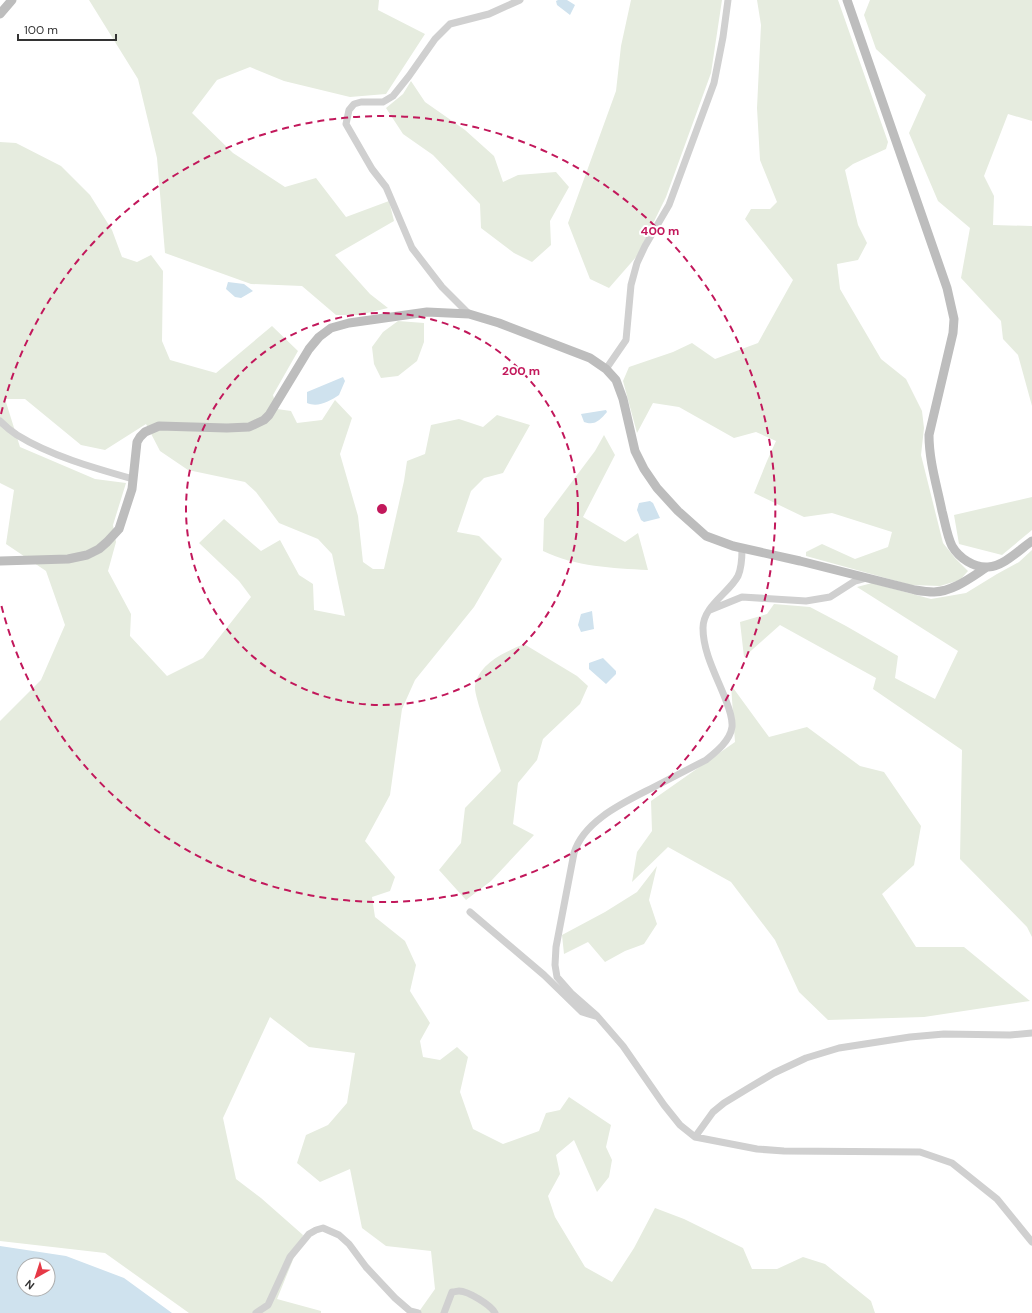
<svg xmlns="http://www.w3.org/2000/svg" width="1032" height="1313" font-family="'DM Sans',sans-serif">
  <rect width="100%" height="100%" fill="#fff"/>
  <path fill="#e6ecdf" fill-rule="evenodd" d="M89,0H379L378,10L425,34L386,94L350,97L284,81L250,67L217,80L192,113L233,153L285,187L316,178L346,217L389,201L394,221L335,255L370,294L388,308L359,315H336L302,286L251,284L165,253L157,158L138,79Z
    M631,0H722L711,73L666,197L637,256L609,288L590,279L568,223L616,91L621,46Z
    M757,0H838L888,142L886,149L853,164L845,170L858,225L867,243L858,260L837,264L840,289L881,359L906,379L922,411L924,428L921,455L943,543L955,558L968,571L960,580L940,586L911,585L806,556V552L822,544L855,559L888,547L892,532L832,513L804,517L754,493L767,461L776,441L756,432L734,438L679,407L653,403L637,433L623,381L629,367L673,352L692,343L715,359L758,343L793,280L745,219L751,209H770L777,202L760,160L757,108L761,25Z
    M870,0H1032V121L1008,114L984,176L994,196L993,225L1032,226V406L1018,355L1003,339L1001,321L961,278L970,228L938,201L909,133L926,95L876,49L864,15Z
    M411,81L425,102L465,130L494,156L503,182L518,175L556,172L569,187L550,221L551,245L532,262L514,253L481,228L480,204L433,155L403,134L386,108L403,94Z
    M0,142L16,143L61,166L90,195L112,230L122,257L137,262L151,255L163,271L162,341L170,360L216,373L272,326L298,351L273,395L277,409L291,411L297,423L322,420L335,400L352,418L340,454L358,516L363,562L373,569H384L404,481L407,461L425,454L431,425L459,419L483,427L497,415L530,425L503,473L484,478L471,491L457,532L479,536L502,559L474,607L415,680L402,709L390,795L365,841L395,877L390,891L372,897L375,917L405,941L416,965L410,991L430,1023L420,1041L423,1057L440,1060L457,1047L468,1057L460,1092L473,1129L503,1144L539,1131L546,1113L560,1110L569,1097L611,1125L606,1147L612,1160L609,1177L597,1192L574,1140L556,1155L560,1174L548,1196L555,1217L585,1267L612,1282L634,1248L655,1208L684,1219L743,1248L752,1269H777L803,1257L825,1264L871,1301L875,1313H418L435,1289L431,1251L386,1246L362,1228L350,1169L320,1182L297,1163L306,1135L328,1125L347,1103L355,1053L309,1047L270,1017L223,1118L236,1179L261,1198L303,1235L277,1299L321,1311V1313H189L105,1253L0,1241V721L41,680L65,625L46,571L6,544L14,490L0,483ZM5,399H25L81,445L105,450L146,424L160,451L188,470L245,482L256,492L279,523L318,539L332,554L345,616L314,610L313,584L299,575L280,540L261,551L224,519L199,543L239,581L251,597L203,658L167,676L130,636L131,614L108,571L116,542L113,525L126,483L95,479L20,447Z
    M398,321L424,323V342L417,361L398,376L381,378L374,364L372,347L383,332Z
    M604,435L615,455L583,517L625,542L638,533L648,570C612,568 576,567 543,551L544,519L595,451Z
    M1032,497V530L1002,555L959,544L954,515Z
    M1032,550V937L1027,927L960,859L962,750L873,689L876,678L780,625L744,657L740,622L767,614L774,604L810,607L846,626L898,656L895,678L935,699L958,651L857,587L872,583L931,599L966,593L997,574L1019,562Z
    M524,644L577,676L588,686L580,704L543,739L537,760L518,783L513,824L534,835L491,881L466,900L439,870L461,843L465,808L501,771C497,758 473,695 475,686C479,663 505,652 524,644Z
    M731,685L769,737L807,727L860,766L884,772L921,826L914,865L882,894L916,947H964L1030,1001L924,1017L828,1020L799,992L775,940L731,882L668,847L632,882L637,852L652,831L651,801L735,742Z
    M657,866L649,900L657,924L644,944L625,951L605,962L588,942L564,954L562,935L605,912L637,892Z"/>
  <path fill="#cfe2ee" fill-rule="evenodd" d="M558,0H567L575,5L570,15L557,5L556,1Z
    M228,282L244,284L253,291L241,298L235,297L226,289Z
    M343,377L345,381L339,395C330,401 318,408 307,403V392Z
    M606,410L607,412C600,420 595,426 584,422L581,414Z
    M650,501L653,503L660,518L644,522L641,520L637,510L639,503Z
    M592,611L594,629L581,632L578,625L581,614Z
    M603,658L616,671V674L606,684L589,669V663Z
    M0,1246L66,1256L124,1278L172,1313H0ZM24,1265H48V1289H24Z"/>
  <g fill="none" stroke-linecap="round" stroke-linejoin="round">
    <path stroke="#d0d0d0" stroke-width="7" d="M469,314L442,287L412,248L386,187L372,169L346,124L349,110L354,104L361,102H383L393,96L409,76L435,39L450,24L489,14L520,0
      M606,369L626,340L631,285L637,263L645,246L669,205L714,83L723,37L728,0
      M0,421C5,426 11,431 17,435C51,456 94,468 133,479
      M742,549C742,557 742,567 738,576C729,593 703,606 703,628C703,652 716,675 725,698C728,706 733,717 732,727C730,741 716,752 706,760C689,769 671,778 654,787C625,802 584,820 574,853L556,947L555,965L557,977L572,994L597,1016L623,1046L664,1105L680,1125L695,1137L757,1149L784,1151L920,1152L952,1163L997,1199L1032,1242
      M710,610L742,597L806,601L830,597L855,581L866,578
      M470,912L544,975L582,1012L595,1016
      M695,1137L713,1112L724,1103L747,1089L774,1073L806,1058L839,1048L910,1037L944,1034L1010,1035L1032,1033
      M256,1313L268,1305L290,1257L309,1234L316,1230L323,1228L339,1235L349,1244L366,1267L395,1298L410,1311L418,1313
      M444,1313L452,1292C454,1292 458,1291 459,1291C468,1291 491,1305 495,1313"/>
    <path stroke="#bdbdbd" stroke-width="9" d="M847,0L947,288L954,319L953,333L929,435C929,461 937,486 942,511C945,522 947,536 952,546C959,558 974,568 988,567C1004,566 1019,550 1032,541
      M0,14L12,0
      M0,561L68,559L87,555L99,549L107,542L119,529L132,489L137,442L140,437L145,432L159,426L227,428L249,427L264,420L269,415L309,349L319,337L331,328L349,323L427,312L469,314L499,323L590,358L606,369L616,380L623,399L635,451L644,469L657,488L678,511L706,536L733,546L800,561L915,590C921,591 928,592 934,592C954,591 970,578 987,567"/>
  </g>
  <g fill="none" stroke="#c2185b" stroke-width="2" stroke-dasharray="7 5">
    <circle cx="382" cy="509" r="196"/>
    <path d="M1 414A393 393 0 1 1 1 604"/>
  </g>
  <circle cx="382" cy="509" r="6" fill="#c2185b" stroke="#fff" stroke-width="2"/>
  <g font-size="12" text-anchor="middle" font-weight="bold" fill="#c2185b" stroke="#fff" stroke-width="4" stroke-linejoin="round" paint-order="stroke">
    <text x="660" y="235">400 m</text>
    <text x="521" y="375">200 m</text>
  </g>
  <g transform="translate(36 1277) rotate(219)"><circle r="19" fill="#ffffff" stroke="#adadad"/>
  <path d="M0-3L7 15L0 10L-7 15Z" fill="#e63946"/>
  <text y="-6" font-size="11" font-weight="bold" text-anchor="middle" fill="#333333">N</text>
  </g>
  <path d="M18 34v6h98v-6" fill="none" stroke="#333333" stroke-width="2"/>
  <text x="24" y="34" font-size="12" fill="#333333" stroke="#ffffff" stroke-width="3" paint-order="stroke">100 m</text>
</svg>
